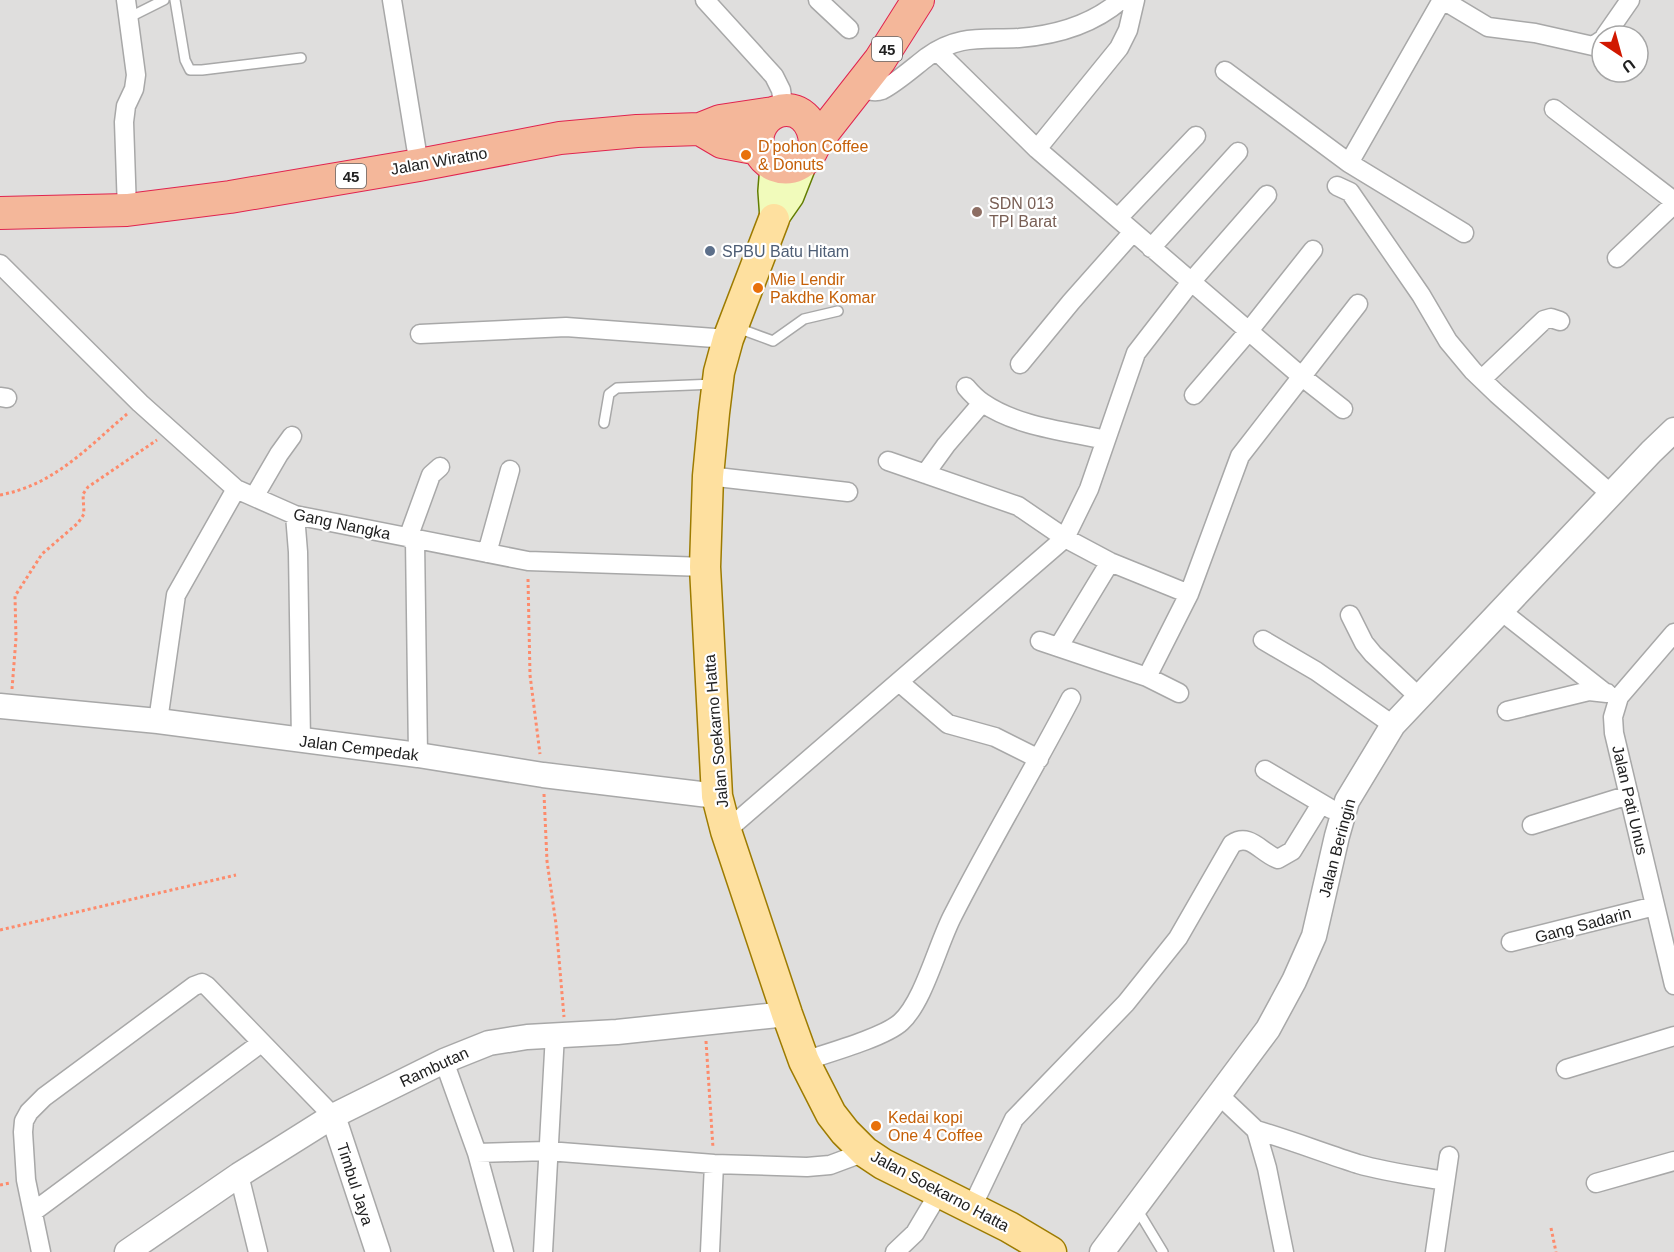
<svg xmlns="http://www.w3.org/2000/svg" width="1674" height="1252" font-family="Arial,sans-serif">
  <rect width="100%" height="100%" fill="#f1efe7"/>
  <path fill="#dfdedd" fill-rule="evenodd" d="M0,0H1674V1252H0ZM1602,36H1638V72H1602Z"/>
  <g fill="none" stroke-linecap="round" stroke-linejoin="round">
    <defs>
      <path id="service" d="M175,0L185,60L190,70H202L301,58
        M128,18L164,0
        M735,327L773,341L804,319L838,311
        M604,423L609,394L617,388L715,384
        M1137,1209L1163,1252"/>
      <path id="minor" d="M126,0L136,75L134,89L126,106L124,122L127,210
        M392,0L419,165
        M705,0L774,76L781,90L784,110
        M818,0L849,29
        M1443,0L1488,27L1535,33L1593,46L1602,40
        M1605,36L1630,0
        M937,51L1037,149L1301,376L1343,409
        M1225,71L1349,163L1464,233
        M860,87C867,90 874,93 882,90C896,83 914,67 927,57C959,34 982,40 1019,38C1057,35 1092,25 1121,0
        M1554,109L1674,201
        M1037,149L1119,48L1128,30L1135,0
        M1349,163L1442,0
        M1337,186L1350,192L1421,295L1448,341L1473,371L1497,394L1611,494
        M1118,218L1196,136
        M1151,248L1238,152
        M1617,258L1674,204
        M0,264L140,403L236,489L295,515L528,561L705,567
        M420,334L566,327L728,339
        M1020,364L1071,302L1133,232
        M1482,379L1544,320L1551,318L1560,321
        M966,387C971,393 977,399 983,403C1018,427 1066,431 1106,440
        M1194,395L1248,332L1313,250
        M0,397L7,398
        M888,461L1018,506L1065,538L1110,562L1189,594
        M925,474L946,445L982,403
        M708,476L848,492
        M254,497L279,454L292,436
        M295,515L298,552L301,741
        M408,538L431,475L440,467
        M415,540L418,755
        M487,553L510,470
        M1501,611L1604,692
        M1350,615L1364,643L1373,654L1419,697
        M1674,633L1619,697L1613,717L1614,733L1674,985
        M1263,640L1316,671L1393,725
        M1040,641L1147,677L1179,693
        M1059,646L1110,562
        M1147,677L1189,594L1240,456L1358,304
        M899,682L948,724L995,737L1039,759
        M1507,711L1589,691L1607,693
        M158,721L176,595L236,489
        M1265,770L1331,809
        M1532,825L1629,795
        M726,831L1065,538L1089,489L1136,353L1191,282L1267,195
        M1511,942L1655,906
        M444,1061L477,1153L504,1252
        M804,1061C828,1053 885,1037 901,1022C924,1001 938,943 953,915C990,842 1033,771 1071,698
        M1566,1069L1674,1036
        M1219,1095L1256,1130L1267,1168L1284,1252
        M1256,1130C1290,1140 1324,1153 1358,1164C1386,1172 1416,1176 1445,1181
        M477,1153L548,1151L714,1164L807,1167L830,1165L865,1152
        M239,1175L258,1252
        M1596,1183L1674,1161
        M972,1207L1014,1119L1126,1003L1178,938L1232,844C1250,832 1261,853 1278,859L1292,851L1321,804
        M33,1212L261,1043
        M41,1252L26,1180L23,1132L24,1121L29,1112L44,1097L194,986L202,983L207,986L333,1116
        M543,1252L555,1034
        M710,1252L714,1164
        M895,1252L915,1233L940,1191
        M1435,1252L1449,1156"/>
      <path id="tertiary" d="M0,706L158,721L418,755L543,775L717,796
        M333,1116L378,1252
        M127,1252L239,1175L333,1116L444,1061L489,1043L527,1037L617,1032L787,1014
        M1102,1252L1268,1029L1294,981L1314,936L1337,836L1347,801L1393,725L1651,452L1674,430"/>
      <path id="secondary" d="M774,219L790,196L803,163
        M774,219L772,191L774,166"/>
      <path id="primary" d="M774,219L728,339L719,372L714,413L708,476L705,567L717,796L726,831L787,1014L804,1061L831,1114L845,1132L865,1152L883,1164L1009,1227L1051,1252"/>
      <path id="trunk" d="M700,129L722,142L759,149
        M815,143C814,122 799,104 776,112C769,115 763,121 760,128C745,162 798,189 815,143L880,60L918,0
        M0,213L127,210L230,197L419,165L560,138L637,131L700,129L720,121L774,113"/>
    </defs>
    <use href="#service" stroke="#a8a8a8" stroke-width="12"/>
    <use href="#minor" stroke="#a8a8a8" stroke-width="21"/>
    <use href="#tertiary" stroke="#a8a8a8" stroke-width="27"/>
    <use href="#secondary" stroke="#627d02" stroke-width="30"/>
    <use href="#primary" stroke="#9d7b00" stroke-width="33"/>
    <use href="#trunk" stroke="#e0244f" stroke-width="34"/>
    <path stroke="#fd8b6c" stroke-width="3" stroke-dasharray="3 3" stroke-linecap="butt" d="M0,495C54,485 87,448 127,414
      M528,579L530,675L540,754
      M12,689L16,638L15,596L42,554L78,523L84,514L83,494L88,487L157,440
      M544,794L547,861L556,924L564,1017
      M0,930L236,875
      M706,1041L713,1148
      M0,1185L10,1183
      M1551,1228L1556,1252"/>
    <use href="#service" stroke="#fff" stroke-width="9"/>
    <use href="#minor" stroke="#fff" stroke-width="18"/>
    <use href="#tertiary" stroke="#fff" stroke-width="24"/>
    <use href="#secondary" stroke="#f1fbbb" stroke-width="27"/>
    <use href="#primary" stroke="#fee09f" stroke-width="30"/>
    <use href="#trunk" stroke="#f4b79a" stroke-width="32"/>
  </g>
  <g fill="#e8710a" stroke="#fff" stroke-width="2">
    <circle cx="746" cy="155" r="6"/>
    <circle cx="758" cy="288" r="6"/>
    <circle cx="876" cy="1126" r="6"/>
  </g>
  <circle fill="#8d6e63" stroke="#fff" stroke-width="2" cx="977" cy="212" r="6"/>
  <circle fill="#5c6f8a" stroke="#fff" stroke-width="2" cx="710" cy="251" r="6"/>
  <g text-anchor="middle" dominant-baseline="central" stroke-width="4.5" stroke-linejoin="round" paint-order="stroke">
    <g fill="#fff" stroke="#646464" stroke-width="1.5">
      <rect x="872" y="37" width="30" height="24" rx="4.5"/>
      <rect x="336" y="164" width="30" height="24" rx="4.5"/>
    </g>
    <g font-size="15" font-weight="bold" fill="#212121">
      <text x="887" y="49">45</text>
      <text x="351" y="176">45</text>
    </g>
    <g font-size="16" fill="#c56008" stroke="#fff" text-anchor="start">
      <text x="758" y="146">D'pohon Coffee<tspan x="758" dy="18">&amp; Donuts</tspan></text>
      <text x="770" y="279">Mie Lendir<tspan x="770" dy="18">Pakdhe Komar</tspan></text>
      <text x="888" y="1117">Kedai kopi<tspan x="888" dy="18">One 4 Coffee</tspan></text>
    </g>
    <g font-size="16" fill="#212121" stroke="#fff">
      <text transform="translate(439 161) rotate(-10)">Jalan Wiratno</text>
      <text transform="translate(342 524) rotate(12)">Gang Nangka</text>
      <text transform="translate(716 731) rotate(-95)">Jalan Soekarno Hatta</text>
      <text transform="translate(359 748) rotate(7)">Jalan Cempedak</text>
      <text transform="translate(1630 800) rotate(77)">Jalan Pati Unus</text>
      <text transform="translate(1337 848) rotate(-75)">Jalan Beringin</text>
      <text transform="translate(1583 925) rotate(-15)">Gang Sadarin</text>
      <text transform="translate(434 1067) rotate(-25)">Rambutan</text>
      <text transform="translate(355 1184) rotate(72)">Timbul Jaya</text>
      <text transform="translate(940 1191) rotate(28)">Jalan Soekarno Hatta</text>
    </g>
    <g font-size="16" fill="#785e54" stroke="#fff" text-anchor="start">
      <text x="989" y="203">SDN 013<tspan x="989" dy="18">TPI Barat</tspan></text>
    </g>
    <g font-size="16" fill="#4e5e75" stroke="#fff" text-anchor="start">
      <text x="722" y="251">SPBU Batu Hitam</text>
    </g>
  </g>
  <g transform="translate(1620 54) rotate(144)"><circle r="28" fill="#ffffff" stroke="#a6a6a6" stroke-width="1.5"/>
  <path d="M0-4.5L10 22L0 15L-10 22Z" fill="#d11800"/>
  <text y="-9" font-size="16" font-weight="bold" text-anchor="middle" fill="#212121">U</text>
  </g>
</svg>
